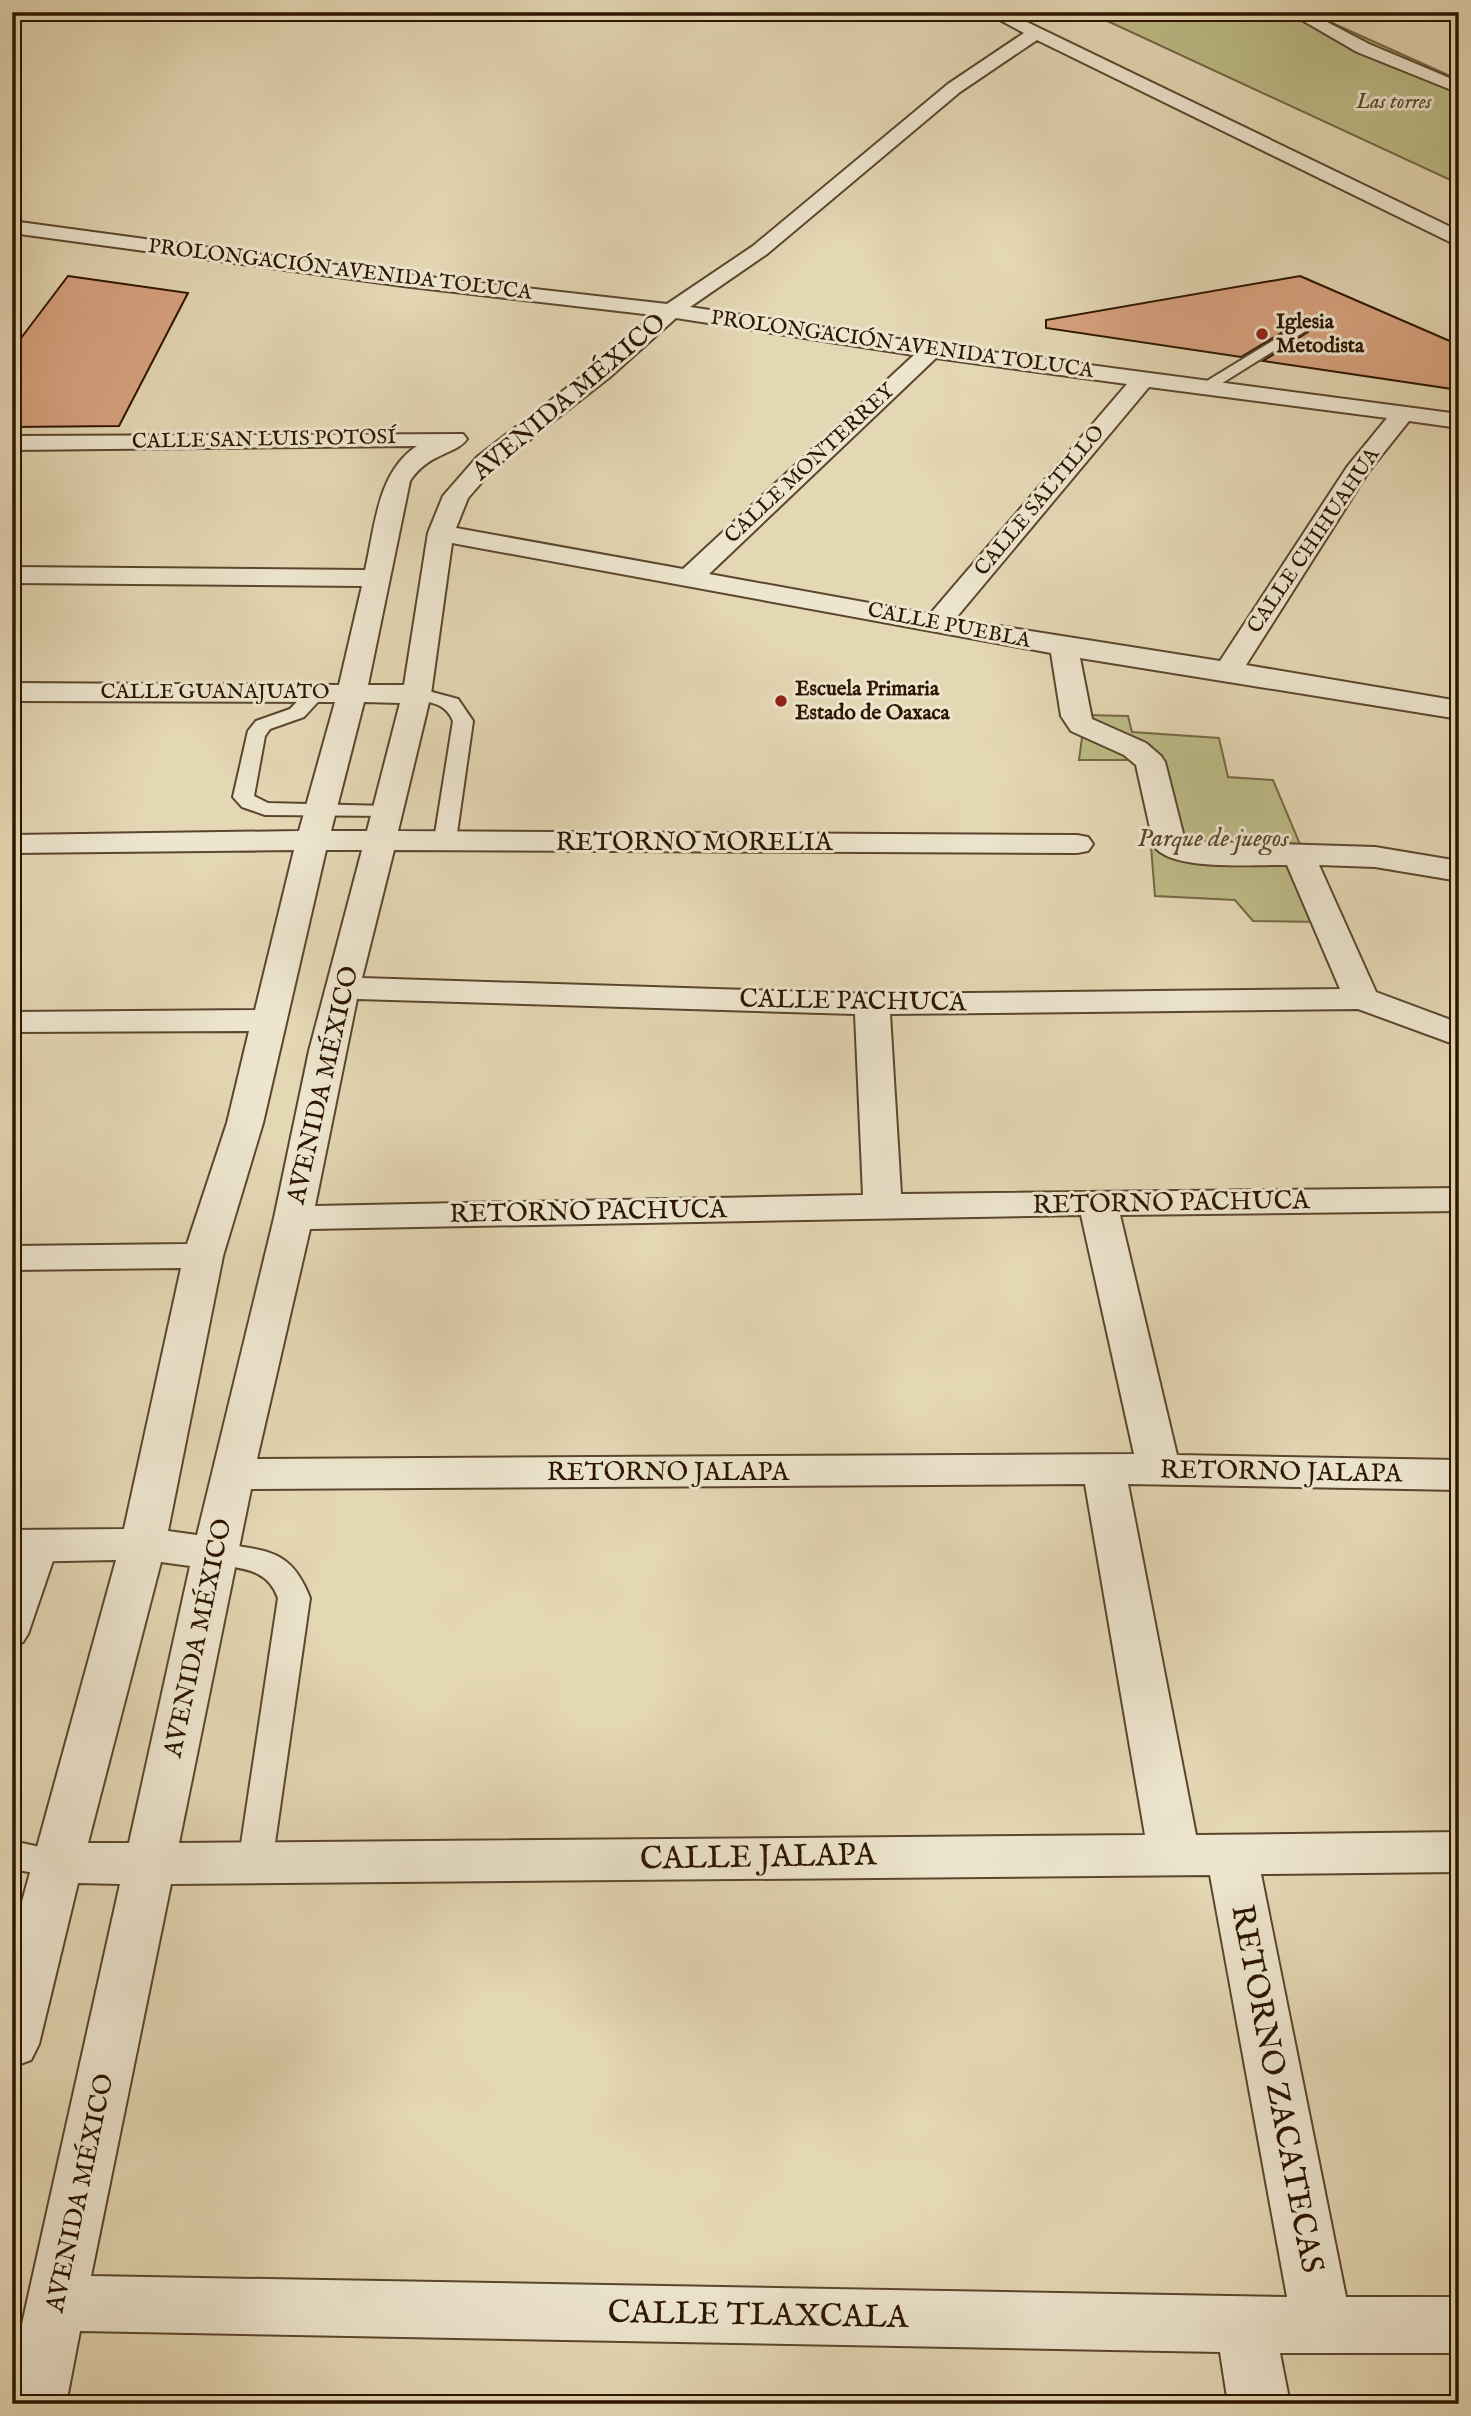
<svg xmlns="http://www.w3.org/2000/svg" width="1471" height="2416" font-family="'IM FELL English',serif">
  <rect width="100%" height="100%" fill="#e4d7b4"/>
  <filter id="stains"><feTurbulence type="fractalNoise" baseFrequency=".00286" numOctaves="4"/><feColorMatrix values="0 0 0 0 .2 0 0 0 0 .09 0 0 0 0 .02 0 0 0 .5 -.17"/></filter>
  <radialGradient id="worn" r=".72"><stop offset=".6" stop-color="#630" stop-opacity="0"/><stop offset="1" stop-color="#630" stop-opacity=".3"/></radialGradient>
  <path fill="#bcbc87" stroke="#746844" stroke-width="2" d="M1088,12H1308L1459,80V184Z
    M1085,715L1128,716L1132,732L1219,738L1228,777L1273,780L1302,849L1323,922L1253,921L1235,900L1155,896L1144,760H1079Z"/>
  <path fill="#d8a380" stroke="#2d1500" stroke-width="2" d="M68,276L188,293L119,426L12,427V350Z
    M1300,276L1459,345V390L1263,361L1308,332L1309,322L1303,320L1241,357L1046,328V320Z"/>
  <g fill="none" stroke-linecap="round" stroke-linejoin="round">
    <defs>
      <path id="lane" d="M1302,323L1307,324V330L1211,390L1205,392L1197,387Z
        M317,686L327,692L304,717L270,729L265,736L254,796L268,803L388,806L399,812L395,816L265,815L242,807L233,797L248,731L256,721L290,709L310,688Z
        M417,688L458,699L473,721L456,840L445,846L434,840L453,721C445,701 428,703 410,698L407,694Z
        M43,1535L54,1538L58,1546L28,1634L23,1642L12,1645C12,1607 12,1573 32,1538Z
        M215,1542C264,1552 290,1546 310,1598L272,1864L267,1874L255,1878L243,1874L238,1864L278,1598C266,1564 235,1570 204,1561L200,1553L204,1545Z
        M12,1841L69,1853L74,1863L69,1873L57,1877L12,1869Z"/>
      <path id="street" d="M985,12H1006L1459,231V245L1452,243L1037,40L960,92L767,254L690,307L931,344L1459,414V428L1409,421L1369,471L1246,665L1459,701V719L1080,658L1092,719L1146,743L1161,756L1165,762L1185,841L1375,847L1459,861V881L1375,867L1319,865L1376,992L1459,1023V1046L1358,1009L890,1014L901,1194L1459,1188V1211L1120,1215L1177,1455L1459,1460V1490L1128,1484L1196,1835L1459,1832V1872L1261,1874L1346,2297H1459V2353H1280L1290,2404H1228L1220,2352L80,2331L66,2404H12V2369L120,1884L78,1883L39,2044L31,2060L12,2067V1938L116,1560L12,1562V1530L124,1529L181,1268L12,1270V1246L187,1244L227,1123L249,1031L12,1032V1012L255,1010L294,850L12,853V835L299,831L335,702L12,701V683L339,685L362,586L12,583V567L365,570C375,528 377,472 417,446L12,450V436L463,434L467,439C457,454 428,453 410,481L368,685H404L428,533L443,496L477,457L594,367L653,315L403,286L12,233V221L403,274L667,304L753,246L948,84L1024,33ZM676,318L914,355L683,569L456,528L468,498L495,467L610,377ZM936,358L1127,384L930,614L709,574ZM1149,387L1387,418L1347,467L1220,661L955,619ZM452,543L1051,653L1061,716L1071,731L1124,755L1136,765L1154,846C1172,872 1256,864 1287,865L1340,989L872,994L362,978L394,850L1077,853L1088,851L1093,844L1088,837L1077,835L398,831L431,694ZM364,702L400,703L367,831H331ZM326,850H362L309,1051L274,1218L197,1535L168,1531L223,1256L263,1123ZM357,999L855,1014L863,1195L315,1206ZM1081,1215L1134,1454L257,1459L310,1229ZM1085,1484L1145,1835L179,1843L251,1489ZM161,1562L190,1566L129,1843H88ZM1210,1875L1287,2297L91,2276L171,1884Z
        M1288,12H1308L1369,44L1459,82V93L1357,52Z"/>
    </defs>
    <use href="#lane" stroke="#5b462d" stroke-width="4"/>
    <use href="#street" stroke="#5b462d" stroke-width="4"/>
    <use href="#lane" fill="#ede5ce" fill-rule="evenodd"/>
    <use href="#street" fill="#ede5ce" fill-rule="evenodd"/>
  </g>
  <g fill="#8f2418" stroke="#ede5ce" stroke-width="2.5">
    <circle cx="1262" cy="334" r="7"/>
    <circle cx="781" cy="701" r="7"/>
  </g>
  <g text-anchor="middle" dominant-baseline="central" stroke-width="6" stroke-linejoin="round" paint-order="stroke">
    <g font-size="21" font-style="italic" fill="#584728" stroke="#ede5ce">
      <text x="1394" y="102">Las torres</text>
    </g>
    <g font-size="21" fill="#2d1500" stroke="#ede5ce">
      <text transform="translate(340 270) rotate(7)">PROLONGACIÓN AVENIDA TOLUCA</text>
      <text transform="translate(902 345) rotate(8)">PROLONGACIÓN AVENIDA TOLUCA</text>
      <text transform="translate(264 440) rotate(-1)">CALLE SAN LUIS POTOSÍ</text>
      <text transform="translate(810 464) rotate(-43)">CALLE MONTERREY</text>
      <text transform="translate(1040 501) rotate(-50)">CALLE SALTILLO</text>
      <text transform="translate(1314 541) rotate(-56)">CALLE CHIHUAHUA</text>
      <text transform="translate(949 626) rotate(11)">CALLE PUEBLA</text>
      <text x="215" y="692">CALLE GUANAJUATO</text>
    </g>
    <g font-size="21" font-weight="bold" fill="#2d1500" stroke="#ede5ce" text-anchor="start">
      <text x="1276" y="322">Iglesia<tspan x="1276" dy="24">Metodista</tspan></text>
      <text x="795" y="689">Escuela Primaria<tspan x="795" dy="24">Estado de Oaxaca</tspan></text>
    </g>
    <g font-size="26" fill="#2d1500" stroke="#ede5ce">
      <text transform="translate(569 397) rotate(-40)">AVENIDA MÉXICO</text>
      <text x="694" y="842">RETORNO MORELIA</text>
      <text transform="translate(853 1001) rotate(1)">CALLE PACHUCA</text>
      <text transform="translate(323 1085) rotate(-77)">AVENIDA MÉXICO</text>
      <text transform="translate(1171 1203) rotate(-1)">RETORNO PACHUCA</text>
      <text transform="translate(588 1212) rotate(-1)">RETORNO PACHUCA</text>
      <text x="668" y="1472">RETORNO JALAPA</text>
      <text transform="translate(1281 1472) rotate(1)">RETORNO JALAPA</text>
      <text transform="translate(198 1638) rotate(-78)">AVENIDA MÉXICO</text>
      <text transform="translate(80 2193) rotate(-78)">AVENIDA MÉXICO</text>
    </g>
    <g font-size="26" font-style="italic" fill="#584728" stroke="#ede5ce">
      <text x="1213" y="838">Parque de juegos</text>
    </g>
    <g font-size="32" fill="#2d1500" stroke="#ede5ce">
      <text transform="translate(758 1858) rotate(-1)">CALLE JALAPA</text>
      <text transform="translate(1276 2089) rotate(79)">RETORNO ZACATECAS</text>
      <text transform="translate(758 2316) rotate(1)">CALLE TLAXCALA</text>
    </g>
  </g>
  <rect width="1471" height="2416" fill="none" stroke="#e4d7b4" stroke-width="42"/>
  <rect x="14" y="14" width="1443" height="2388" fill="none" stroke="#2d1500" stroke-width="3.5"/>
  <rect x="21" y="21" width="1429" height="2374" fill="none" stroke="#2d1500" stroke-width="2"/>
  <rect width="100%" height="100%" filter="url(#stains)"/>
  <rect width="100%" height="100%" fill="url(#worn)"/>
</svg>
